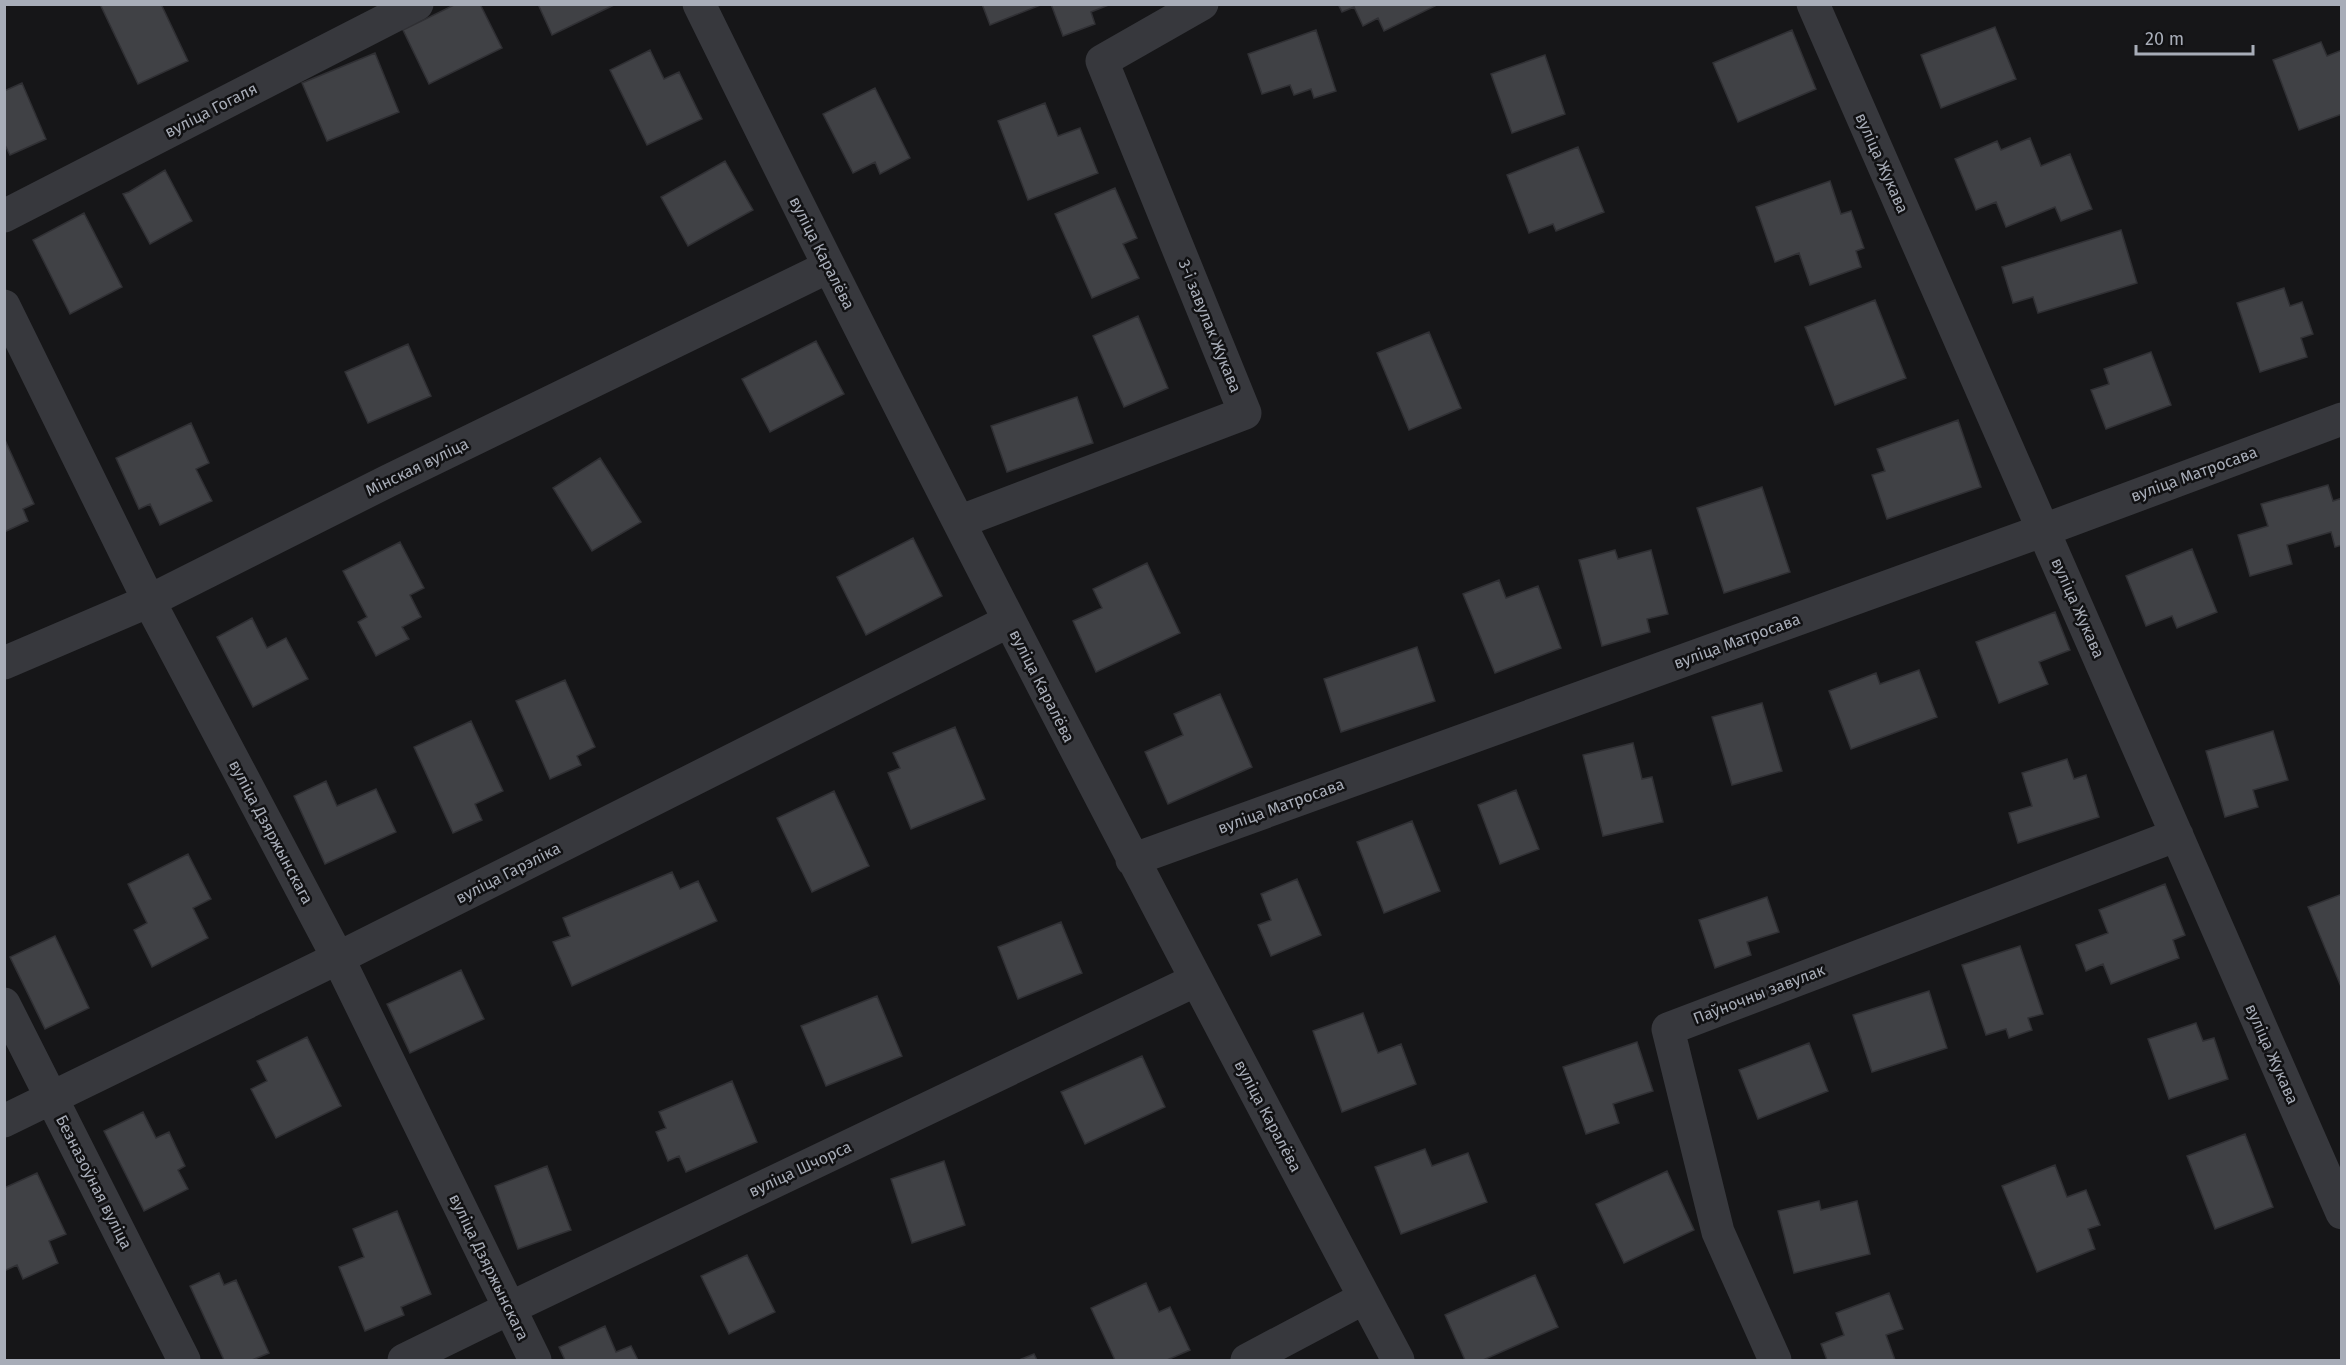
<svg xmlns="http://www.w3.org/2000/svg" width="2346" height="1365" font-family="'Fira Sans',sans-serif">
  <rect width="100%" height="100%" fill="#161618"/>
  <path fill="#404145" stroke="#303034" stroke-width="1.5" d="M100,4H161L188,61L138,84Z
    M456,4H480L502,48L429,84L403,30Z
    M538,4H616L552,35Z
    M982,4H1043L990,25Z
    M1051,4H1111L1091,12L1095,24L1063,36Z
    M1338,4H1434L1435,6L1384,31L1378,18L1363,26L1354,7L1342,12Z
    M1995,27L2016,79L1941,108L1921,55Z
    M1316,30L1336,91L1314,98L1311,89L1294,95L1290,85L1262,94L1248,54Z
    M1792,30L1816,89L1738,122L1713,63Z
    M2321,42L2327,56L2342,50V114L2299,130L2273,60Z
    M650,50L664,79L679,72L702,119L647,145L610,70Z
    M375,53L399,112L327,141L302,83Z
    M1545,55L1565,114L1512,133L1491,74Z
    M22,83L46,139L10,155L4,143V91Z
    M875,88L910,158L880,174L875,162L853,173L823,114Z
    M1045,103L1058,136L1080,128L1098,173L1028,200L998,121Z
    M2030,138L2041,166L2070,154L2092,209L2061,221L2055,207L2006,227L1996,202L1976,210L1955,159L1997,141L2001,150Z
    M1578,147L1604,212L1556,231L1553,224L1529,233L1507,175Z
    M725,161L753,210L688,246L661,197Z
    M165,170L192,221L150,244L123,194L129,192Z
    M1830,181L1841,214L1851,211L1864,248L1856,251L1861,267L1810,285L1799,253L1775,262L1756,207Z
    M1115,188L1137,238L1123,244L1139,278L1092,298L1055,214Z
    M84,213L122,287L70,314L33,240Z
    M2121,230L2137,283L2038,313L2033,297L2013,303L2002,267Z
    M2284,288L2290,306L2302,302L2313,334L2301,338L2307,357L2260,372L2237,303Z
    M1875,300L1906,378L1835,405L1805,327Z
    M1138,316L1168,388L1124,407L1093,336Z
    M1429,332L1461,408L1409,430L1377,353Z
    M816,341L844,394L770,432L742,379Z
    M408,344L431,396L368,423L345,372Z
    M2151,352L2171,405L2106,429L2091,390L2109,384L2104,369Z
    M1077,397L1093,443L1007,472L991,426Z
    M1958,420L1981,487L1887,519L1872,475L1885,471L1877,449Z
    M191,423L209,463L196,469L212,501L160,525L150,504L139,509L116,458Z
    M5,440L34,504L23,509L28,521L4,532Z
    M600,458L641,522L592,551L553,488Z
    M2328,485L2333,501L2342,498V545L2335,547L2331,532L2287,545L2292,564L2250,576L2238,535L2268,526L2261,504Z
    M1762,487L1790,572L1724,593L1697,508Z
    M913,538L942,596L866,635L837,577Z
    M400,542L424,588L410,595L421,617L402,627L409,639L376,656L358,622L367,617L343,571Z
    M2192,549L2217,612L2177,628L2172,616L2146,626L2126,576Z
    M1615,550L1618,559L1651,550L1668,614L1647,619L1650,632L1602,646L1579,560Z
    M1147,563L1180,633L1096,672L1073,621L1102,608L1093,589Z
    M1499,580L1506,598L1538,586L1561,648L1495,673L1463,594Z
    M2055,612L2070,650L2039,662L2048,684L1999,703L1976,642Z
    M252,618L267,648L286,638L308,679L253,707L217,637Z
    M1417,647L1435,701L1341,732L1324,679Z
    M1919,670L1937,717L1851,749L1829,691L1876,673L1880,684Z
    M565,680L595,747L577,756L581,765L550,779L516,701Z
    M1220,694L1252,767L1168,804L1145,752L1183,735L1174,714Z
    M1762,703L1782,771L1732,785L1712,717Z
    M471,721L503,791L475,804L482,820L453,833L414,747Z
    M955,727L985,799L911,829L888,773L900,768L893,753Z
    M2273,731L2288,780L2253,790L2258,807L2225,817L2206,751Z
    M1633,743L1642,779L1652,777L1663,822L1603,836L1583,755Z
    M2067,759L2074,779L2086,775L2099,817L2018,843L2009,813L2032,806L2022,773Z
    M326,781L337,806L376,789L396,832L325,864L294,796Z
    M1516,790L1539,849L1500,864L1478,805Z
    M834,791L869,866L812,892L777,818Z
    M1412,821L1440,891L1384,913L1357,842Z
    M188,854L211,899L193,908L208,938L152,967L134,930L147,923L128,884Z
    M672,872L680,889L698,881L717,921L572,986L553,942L570,936L563,918Z
    M1297,879L1321,935L1271,956L1258,925L1271,920L1261,894Z
    M2165,884L2185,935L2173,940L2179,958L2111,984L2103,964L2086,971L2076,945L2108,933L2099,910Z
    M2342,894V989L2308,907Z
    M1767,897L1779,932L1747,942L1751,955L1715,968L1699,920Z
    M1061,922L1082,973L1018,999L998,947Z
    M55,936L89,1008L45,1029L10,957Z
    M2020,946L2043,1014L2028,1018L2032,1030L2009,1038L2006,1029L1986,1035L1962,965Z
    M461,970L484,1019L410,1053L387,1004Z
    M1929,991L1947,1048L1872,1072L1853,1015Z
    M877,996L902,1056L826,1086L801,1026Z
    M1363,1013L1378,1053L1401,1044L1416,1084L1342,1112L1313,1031Z
    M2196,1023L2203,1041L2214,1038L2228,1079L2169,1099L2148,1039Z
    M307,1037L341,1106L276,1138L251,1089L267,1081L257,1061Z
    M1637,1042L1653,1091L1613,1104L1619,1123L1586,1134L1563,1067Z
    M1809,1043L1828,1091L1758,1119L1739,1070Z
    M1142,1056L1165,1107L1085,1144L1061,1092Z
    M732,1081L757,1142L686,1172L679,1156L668,1161L656,1132L666,1128L659,1112Z
    M143,1112L156,1138L169,1132L185,1166L178,1170L188,1189L144,1211L104,1131Z
    M2245,1134L2273,1207L2215,1229L2187,1156Z
    M1425,1149L1432,1166L1468,1153L1487,1202L1401,1234L1375,1167Z
    M944,1161L965,1225L912,1243L891,1179Z
    M2055,1165L2067,1197L2086,1190L2100,1225L2088,1229L2095,1249L2037,1272L2002,1186Z
    M547,1166L571,1230L518,1249L495,1186Z
    M1667,1171L1694,1230L1624,1263L1596,1204Z
    M37,1173L66,1234L49,1241L58,1263L23,1279L17,1265L4,1271V1188Z
    M1819,1201L1821,1210L1857,1201L1870,1254L1794,1273L1778,1211Z
    M397,1211L431,1294L401,1307L404,1315L365,1331L339,1267L364,1257L353,1229Z
    M747,1255L775,1312L729,1334L701,1276Z
    M219,1273L224,1285L236,1280L269,1353L252,1360H224L190,1286Z
    M1535,1275L1558,1327L1483,1360H1465L1445,1315Z
    M1146,1283L1159,1312L1170,1307L1190,1350L1167,1360H1115L1091,1308Z
    M1889,1293L1903,1329L1886,1335L1895,1360H1827L1821,1344L1844,1335L1836,1313Z
    M605,1326L616,1352L631,1346L638,1360H565L559,1347Z
    M1034,1354L1037,1360H1019Z"/>
  <g fill="none" stroke-linecap="round" stroke-linejoin="round">
    <path stroke="#37383d" stroke-width="33" d="M699,4C923,461 1159,912 1398,1360
      M1813,4L2342,1213
      M4,216L417,4
      M4,306L149,601L338,958L535,1360
      M959,522L1245,413L1102,61L1202,4
      M4,663L149,601L388,481L828,267
      M1132,860L2044,530L2342,419
      M4,1004L184,1360
      M4,1121L338,958L1009,621
      M404,1360L510,1308L1196,980
      M1247,1360L1364,1298
      M1775,1360L1718,1232L1668,1029L2177,835"/>
  </g>
  <g text-anchor="middle" dominant-baseline="central" stroke-width="5" stroke-linejoin="round" paint-order="stroke">
    <g font-size="16" fill="#a8adb8" stroke="#111113">
      <text transform="translate(211 110) rotate(-27)">вуліца Гогаля</text>
      <text transform="translate(1882 163) rotate(66)">вуліца Жукава</text>
      <text transform="translate(822 253) rotate(63)">вуліца Каралёва</text>
      <text transform="translate(1210 326) rotate(68)">3-і завулак Жукава</text>
      <text transform="translate(417 467) rotate(-26)">Мінская вуліца</text>
      <text transform="translate(2194 474) rotate(-20)">вуліца Матросава</text>
      <text transform="translate(2078 608) rotate(66)">вуліца Жукава</text>
      <text transform="translate(1737 641) rotate(-20)">вуліца Матросава</text>
      <text transform="translate(1042 686) rotate(63)">вуліца Каралёва</text>
      <text transform="translate(1281 806) rotate(-20)">вуліца Матросава</text>
      <text transform="translate(271 832) rotate(62)">вуліца Дзяржынскага</text>
      <text transform="translate(508 873) rotate(-27)">вуліца Гарэліка</text>
      <text transform="translate(1759 994) rotate(-21)">Паўночны завулак</text>
      <text transform="translate(2272 1054) rotate(66)">вуліца Жукава</text>
      <text transform="translate(1268 1116) rotate(62)">вуліца Каралёва</text>
      <text transform="translate(800 1169) rotate(-25)">вуліца Шчорса</text>
      <text transform="translate(94 1182) rotate(63)">Безназоўная вуліца</text>
      <text transform="translate(489 1267) rotate(64)">вуліца Дзяржынскага</text>
    </g>
  </g>
  <rect width="2346" height="1365" fill="none" stroke="#a8adb8" stroke-width="12"/>
  <path d="M2136 45v9h117v-9" fill="none" stroke="#a8adb8" stroke-width="3"/>
  <text x="2145" y="45" font-size="18" fill="#a8adb8" stroke="#111113" stroke-width="4.5" paint-order="stroke">20 m</text>
</svg>
